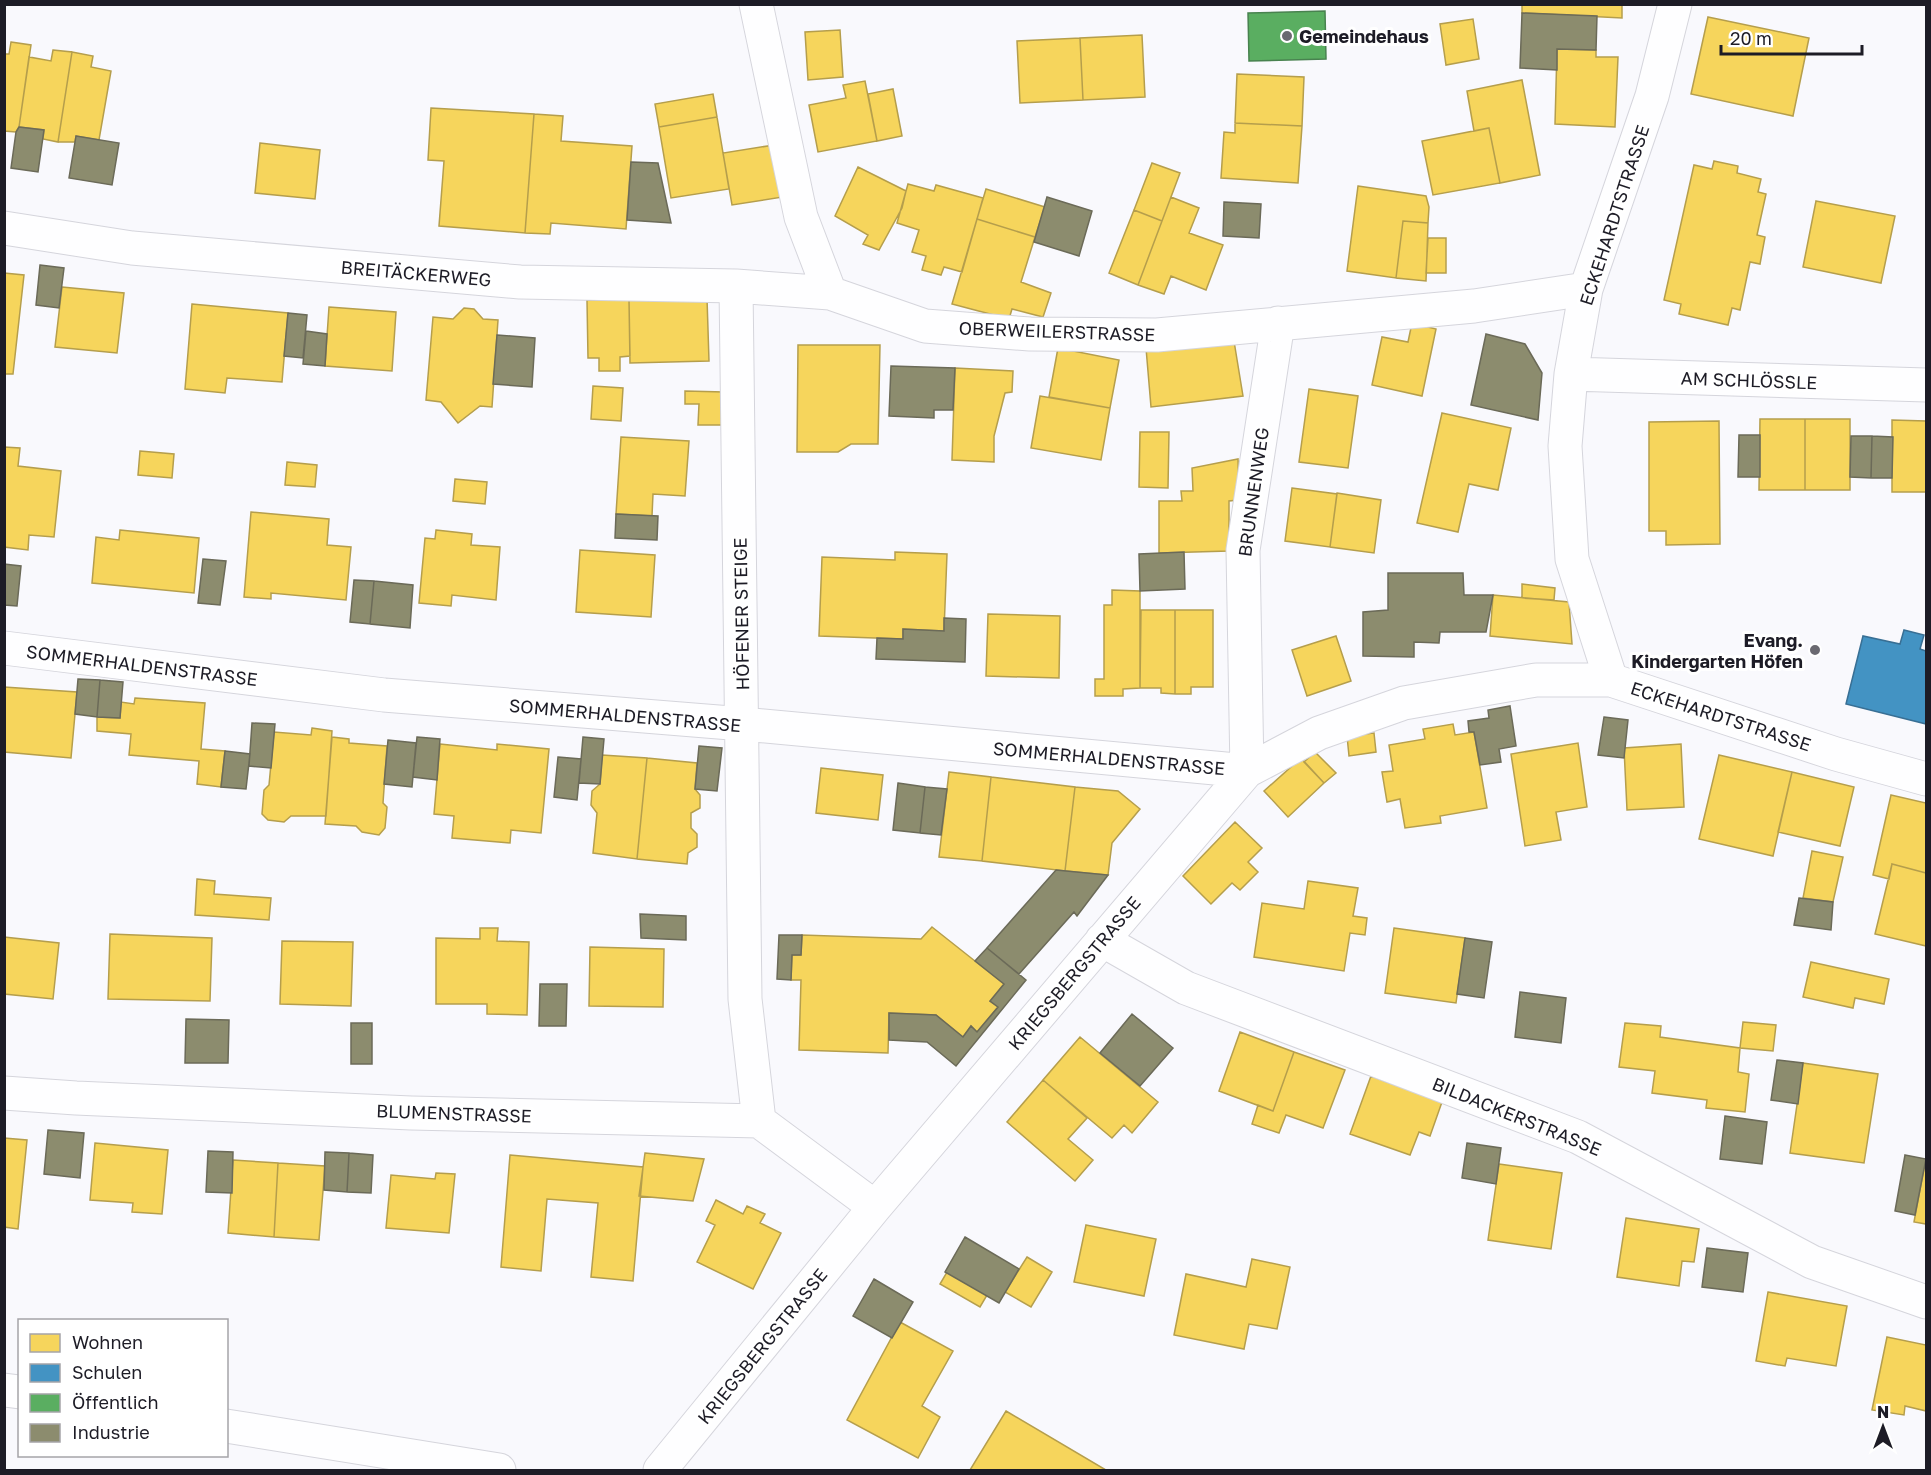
<svg xmlns="http://www.w3.org/2000/svg" width="1931" height="1475" font-family="'Golos Text',sans-serif">
  <rect width="100%" height="100%" fill="#f9f9fd"/>
  <path fill="#f6d55c" stroke="#b59e4c" stroke-width="1.5" d="M1522,4H1622V18L1522,13Z
    M1708,17L1809,38L1793,116L1691,94Z
    M1473,19L1479,59L1446,65L1440,24Z
    M840,30L843,77L808,80L805,32Z
    M1142,35L1145,97L1083,100L1080,38Z
    M1080,38L1083,100L1020,103L1017,41Z
    M11,42L31,45L19,127L16,132L4,131V54H9Z
    M1557,49L1596,50V57H1618L1615,127L1555,124Z
    M53,50L72,52L58,142L43,139L44,130L19,127L29,57L51,61Z
    M72,52L93,56L91,67L111,71L99,140L76,136L75,142H58Z
    M1237,74L1304,77L1302,126L1235,123Z
    M1522,80L1540,175L1500,183L1489,128L1474,131L1467,91Z
    M865,81L877,141L818,152L809,105L846,98L843,85Z
    M893,89L902,136L877,141L868,94Z
    M713,94L717,117L659,127L655,104Z
    M431,108L534,114L525,233L439,226L444,161L428,160Z
    M534,114L563,116L561,141L632,146L626,229L551,223L550,234L525,233Z
    M717,117L729,189L671,198L659,127Z
    M1235,123L1302,126L1298,183L1221,178L1224,132L1235,133Z
    M1489,128L1500,183L1433,195L1422,141Z
    M260,143L320,150L315,199L255,193Z
    M774,145L783,197L732,205L723,153Z
    M1714,161L1738,166L1737,173L1761,179L1758,192L1766,194L1757,235L1765,237L1760,264L1750,262L1740,310L1732,308L1728,325L1679,314L1681,304L1664,300L1694,165L1712,169Z
    M1152,163L1180,173L1162,221L1134,210Z
    M858,167L906,191L902,208L879,250L863,244L868,235L835,216Z
    M908,184L934,191L936,185L983,198L962,272L944,267L941,275L922,270L926,256L912,252L919,230L897,223Z
    M1358,186L1426,196L1429,207L1428,223L1403,221L1396,278L1347,271Z
    M986,189L1045,207L1035,237L977,219Z
    M1171,197L1199,208L1189,233L1223,245L1206,290L1171,276L1164,294L1138,285Z
    M1816,201L1895,216L1881,283L1803,267Z
    M1134,210L1162,221L1138,285L1109,273Z
    M977,219L1035,237L1021,282L1051,293L1043,317L1012,309L1009,319L952,304Z
    M1403,221L1428,223L1426,281L1396,278Z
    M1428,238H1446V273H1426Z
    M4,273L24,275L13,374H4Z
    M62,287L124,293L117,353L55,347Z
    M707,298L709,361L630,363L629,300Z
    M587,300H629L630,356L620,357V371H599V358H588Z
    M192,304L288,313L282,382L227,378L225,393L185,389Z
    M329,307L396,312L392,371L325,366Z
    M464,308L474,309L483,319L498,320L492,407L480,406L458,423L441,402L426,400L433,317L453,319Z
    M1412,323L1436,329L1422,396L1372,385L1382,337L1408,342Z
    M1233,335L1243,396L1151,407L1146,348Z
    M798,345H880L878,444H851L838,452H797Z
    M1058,348L1119,360L1110,408L1049,397Z
    M955,368L1013,371L1012,392L1005,393L994,436V462L952,460Z
    M593,386L623,388L621,421L591,419Z
    M1309,389L1358,396L1348,468L1299,462Z
    M685,391L724,392L723,425H698L699,404H685Z
    M1040,396L1110,408L1101,460L1031,448Z
    M1442,413L1511,428L1498,490L1469,484L1458,532L1417,523Z
    M1760,419H1805V490H1759Z
    M1805,419H1850V490H1805Z
    M1892,420L1926,421V492H1892Z
    M1719,421L1720,544L1666,545V531H1649V422Z
    M1140,432H1169L1168,488L1139,487Z
    M621,437L689,441L685,496L653,494L652,516L616,514Z
    M4,447L20,448L18,466L61,471L54,537L29,535L28,550L4,547Z
    M140,451L174,454L172,478L138,475Z
    M1238,459L1239,500L1229,501V551L1159,553V501H1182L1181,491H1193L1192,468Z
    M287,462L317,465L315,487L285,485Z
    M455,479L487,482L485,504L453,501Z
    M1292,488L1337,494L1330,547L1285,541Z
    M1337,493L1381,500L1374,553L1330,547Z
    M251,512L329,519L327,545L351,547L346,600L271,593V599L244,597Z
    M120,530L199,538L194,593L92,583L96,537L119,540Z
    M436,530L472,534L471,545L500,547L496,600L452,595L451,606L419,603L425,538L435,539Z
    M580,550L655,555L651,617L576,612Z
    M895,552L947,554L944,631L903,629V639L819,636L822,557L895,560Z
    M1522,584L1555,588L1554,600L1522,598Z
    M1112,590L1140,591V688L1123,689V696H1095V679H1104V605H1112Z
    M1493,595L1569,602L1572,644L1490,636Z
    M1141,610H1175V694L1161,693V688H1140Z
    M1175,610H1213V687H1191V694H1175Z
    M988,614L1060,616L1059,678L986,676Z
    M1336,636L1351,681L1307,696L1292,650Z
    M4,687L77,692L71,758L4,752Z
    M135,698L205,703L201,749L225,751L221,787L197,784L199,761L129,755L131,734L97,731V717L120,718L121,702L134,704Z
    M1453,724L1455,735L1474,732L1487,808L1440,816L1441,823L1405,828L1400,799L1387,802L1382,772L1393,771L1389,745L1425,739L1423,729Z
    M312,728L332,731L326,816H291L284,822L268,820L262,814L264,790L269,785L274,732L311,735Z
    M1374,733L1376,752L1349,756L1347,736Z
    M332,737L349,739V743L387,746L383,803L387,807L385,828L379,835L362,832L356,826L325,824Z
    M1578,743L1587,807L1556,812L1561,840L1525,846L1511,754Z
    M440,744L497,750V744L549,749L541,833L511,830L510,843L452,838L454,816L434,814Z
    M1681,744L1684,807L1627,810L1624,748Z
    M1315,752L1336,773L1324,783L1304,762Z
    M602,755L647,758L637,859L593,853L597,813L591,805L592,791L600,784Z
    M1719,755L1792,772L1773,856L1699,839Z
    M647,758L697,763L695,789L700,795V808L691,813V828L697,834V847L688,853L687,864L637,859Z
    M1301,758L1324,783L1288,817L1264,791Z
    M821,768L883,775L878,820L816,813Z
    M949,772L991,777L982,861L939,857Z
    M1792,772L1854,787L1840,846L1778,832Z
    M991,777L1075,787L1065,871L982,861Z
    M1075,787L1118,791L1140,809L1112,843L1108,875L1065,871Z
    M1891,795L1926,803V873L1892,864L1889,879L1873,875Z
    M1235,822L1262,848L1248,862L1258,872L1240,890L1232,883L1211,904L1183,876Z
    M1812,851L1843,857L1833,902L1803,898Z
    M1892,864L1926,873V946L1875,934Z
    M197,879L215,881L214,894L271,898L269,920L195,915Z
    M1308,881L1358,888L1353,916L1367,918L1365,935L1350,933L1344,971L1254,957L1262,903L1304,909Z
    M932,927L1004,984L990,1001L998,1007L977,1032L971,1026L963,1037L936,1015L889,1013L888,1053L799,1050L801,980H791L792,955H801L802,935L921,939Z
    M480,928H498L497,941L529,942L527,1015L487,1014V1004H436V938L480,939Z
    M1394,928L1465,938L1456,1003L1385,993Z
    M110,934L212,938L210,1001L108,999Z
    M4,937L59,943L53,999L4,994Z
    M282,941L353,942L351,1006L280,1004Z
    M590,947L664,949L663,1007L589,1006Z
    M1811,962L1889,979L1884,1004L1855,998L1853,1008L1803,997Z
    M1743,1022L1776,1025L1773,1051L1740,1048Z
    M1625,1023L1661,1026L1660,1037L1740,1048L1738,1072L1749,1074L1745,1112L1706,1108L1707,1100L1652,1093L1655,1071L1619,1067Z
    M1240,1032L1294,1052L1273,1111L1219,1091Z
    M1080,1037L1158,1102L1132,1133L1124,1125L1112,1138L1043,1080Z
    M1294,1052L1345,1070L1323,1128L1286,1115L1279,1133L1252,1124L1258,1105L1273,1111Z
    M1803,1063L1878,1074L1864,1163L1790,1153Z
    M1371,1076L1442,1102L1430,1136L1419,1132L1410,1155L1350,1134Z
    M1043,1080L1087,1118L1068,1139L1093,1160L1075,1181L1007,1122Z
    M4,1138L27,1140L18,1229L4,1227Z
    M95,1143L168,1150L162,1214L132,1212L133,1203L90,1200Z
    M645,1153L704,1159L693,1201L639,1196Z
    M510,1155L643,1167L633,1281L591,1277L598,1203L547,1199L541,1271L501,1267Z
    M1926,1157V1224L1914,1222Z
    M233,1160L278,1163L274,1237L228,1233Z
    M278,1163L325,1166L319,1240L274,1237Z
    M1499,1164L1562,1173L1551,1249L1488,1240Z
    M436,1173L455,1174L449,1233L386,1228L391,1175L435,1179Z
    M716,1200L743,1214L747,1206L765,1214L760,1223L781,1233L753,1289L697,1262L715,1225L706,1221Z
    M1626,1218L1699,1229L1694,1262L1682,1261L1679,1286L1617,1277Z
    M1086,1225L1156,1239L1144,1296L1074,1282Z
    M1027,1257L1052,1272L1031,1307L1005,1292Z
    M1252,1259L1290,1267L1277,1329L1249,1324L1244,1349L1174,1335L1186,1274L1246,1287Z
    M953,1262L993,1285L980,1307L940,1284Z
    M1768,1292L1847,1306L1836,1366L1787,1358L1785,1366L1756,1361Z
    M900,1322L953,1351L922,1406L940,1417L918,1458L847,1420Z
    M1887,1337L1926,1345V1411L1905,1406L1904,1415L1872,1410Z
    M1006,1411L1106,1470H970Z"/>
  <path fill="#4393c3" stroke="#386f94" stroke-width="1.5" d="M1904,630L1924,635L1920,649L1926,651V724L1846,704L1863,636L1900,644Z"/>
  <path fill="#5aae61" stroke="#48824f" stroke-width="1.5" d="M1325,11L1326,59L1249,61L1248,13Z"/>
  <path fill="#8c8c6e" stroke="#6b6a58" stroke-width="1.5" d="M1522,13L1597,16L1596,50L1557,49V70L1520,68Z
    M19,127L44,130L38,172L11,168L16,132Z
    M76,136L119,143L112,185L69,178Z
    M631,162L658,163L671,223L627,220Z
    M1047,197L1092,211L1079,256L1034,242Z
    M1224,202L1261,204L1259,238L1223,236Z
    M40,265L64,268L59,308L36,305Z
    M288,313L307,315L303,358L284,356Z
    M306,331L327,334L325,366L303,364Z
    M1486,334L1525,344L1542,373L1538,420L1471,405Z
    M497,335L535,338L532,387L493,384Z
    M891,366L955,368L953,410H934V418L889,416Z
    M1739,435H1760V477H1738Z
    M1851,436H1872L1871,478L1850,477Z
    M1872,436L1893,437L1892,478H1871Z
    M616,514L658,516L657,540L615,538Z
    M1184,552L1185,589L1140,591L1139,554Z
    M203,559L226,561L220,605L198,603Z
    M4,564L21,566L17,606L4,605Z
    M1388,573H1463L1464,595H1493L1486,632H1440L1439,643L1414,642V657L1363,656V612L1388,610Z
    M354,580L374,581L370,624L350,622Z
    M374,581L413,585L410,628L370,624Z
    M944,618L966,619L965,662L876,659L877,638L903,639V629L944,631Z
    M78,679L100,680L97,717L75,714Z
    M100,680L123,682L120,718L97,717Z
    M1510,706L1516,746L1499,749L1501,762L1480,765L1474,732H1469L1468,721L1489,718L1488,710Z
    M1604,717L1628,720L1624,758L1598,755Z
    M252,723L275,724L271,768L249,766Z
    M417,737L440,739L437,780L413,777Z
    M583,737L604,739L600,784L579,783Z
    M388,740L416,743L412,787L384,784Z
    M699,746L722,748L717,791L695,789Z
    M225,751L250,754L246,789L221,787Z
    M558,757L581,759L577,800L554,797Z
    M898,783L925,787L920,833L893,830Z
    M925,787L947,789L941,835L920,833Z
    M1056,870L1108,875L1077,916L1074,912L1019,974L987,948Z
    M1799,898L1833,902L1831,930L1794,925Z
    M640,914L686,916V940L641,938Z
    M779,935H802L801,955H792L791,980L777,979Z
    M1465,938L1492,942L1484,998L1457,994Z
    M987,948L1026,980L956,1066L927,1042L889,1040V1013L936,1015L963,1037L971,1026L977,1032L998,1007L990,1001L1004,984L975,961Z
    M540,984H567L566,1026H539Z
    M1520,992L1566,998L1561,1043L1515,1037Z
    M1132,1014L1173,1048L1140,1086L1100,1053Z
    M186,1019L229,1020L228,1063H185Z
    M351,1023H372V1064H351Z
    M1777,1060L1803,1063L1798,1104L1771,1100Z
    M1725,1116L1767,1122L1762,1164L1720,1159Z
    M48,1130L84,1133L80,1178L44,1174Z
    M1467,1143L1501,1148L1496,1184L1462,1178Z
    M208,1151L233,1152L232,1193L206,1192Z
    M325,1152L349,1153L347,1192L324,1190Z
    M349,1153L373,1155L371,1193L347,1192Z
    M1905,1155L1926,1159L1915,1215L1895,1211Z
    M965,1237L1019,1269L999,1303L945,1272Z
    M1707,1248L1748,1253L1743,1292L1702,1287Z
    M874,1279L913,1302L892,1338L853,1316Z"/>
  <g fill="none" stroke-linecap="round" stroke-linejoin="round">
    <defs>
      <path id="minor" d="M756,4L801,217L830,293
        M4,228L132,248L520,282L736,286L830,293L925,326L1030,334L1157,335L1474,306L1586,289
        M736,286L745,999L759,1121
        M1571,374L1926,385
        M4,648L384,695L743,724L1247,771L1243,550L1278,323
        M1611,680L1572,559L1565,446L1571,374L1586,289L1652,96L1675,4
        M1102,940L1186,988L1578,1137L1812,1262L1926,1302
        M4,1093L76,1098L411,1113L759,1121L875,1207
        M4,1390L20,1392
        M226,1426L499,1470
        M660,1470L875,1207L1247,771L1319,733L1404,703L1536,680H1611L1836,754L1926,779"/>
    </defs>
    <use href="#minor" stroke="#d5d5dc" stroke-width="35"/>
    <use href="#minor" stroke="#fefeff" stroke-width="33"/>
  </g>
  <g fill="#6a6971" stroke="#fff" stroke-width="2">
    <circle cx="1287" cy="36" r="6"/>
    <circle cx="1815" cy="650" r="6"/>
  </g>
  <g text-anchor="middle" dominant-baseline="central" stroke-width="6" stroke-linejoin="round" paint-order="stroke">
    <g font-size="18" font-weight="bold" fill="#1d1c26" stroke="#fff" text-anchor="start">
      <text x="1299" y="36">Gemeindehaus</text>
      <text x="1803" y="640" text-anchor="end">Evang.<tspan x="1803" dy="21">Kindergarten Höfen</tspan></text>
    </g>
    <g font-size="18" fill="#1d1c26" stroke="#fff">
      <text transform="translate(1614 215) rotate(-72)">ECKEHARDTSTRASSE</text>
      <text transform="translate(416 273) rotate(5)">BREITÄCKERWEG</text>
      <text transform="translate(1057 331) rotate(2)">OBERWEILERSTRASSE</text>
      <text transform="translate(1749 380) rotate(2)">AM SCHLÖSSLE</text>
      <text transform="translate(1253 492) rotate(-82)">BRUNNENWEG</text>
      <text transform="translate(741 614) rotate(-91)">HÖFENER STEIGE</text>
      <text transform="translate(142 665) rotate(7)">SOMMERHALDENSTRASSE</text>
      <text transform="translate(625 715) rotate(5)">SOMMERHALDENSTRASSE</text>
      <text transform="translate(1721 716) rotate(18)">ECKEHARDTSTRASSE</text>
      <text transform="translate(1109 758) rotate(5)">SOMMERHALDENSTRASSE</text>
      <text transform="translate(1074 973) rotate(-50)">KRIEGSBERGSTRASSE</text>
      <text transform="translate(454 1113) rotate(2)">BLUMENSTRASSE</text>
      <text transform="translate(1517 1116) rotate(22)">BILDACKERSTRASSE</text>
      <text transform="translate(762 1346) rotate(-51)">KRIEGSBERGSTRASSE</text>
    </g>
  </g>
  <rect width="1931" height="1475" fill="none" stroke="#1d1c26" stroke-width="12"/>
  <rect x="18" y="1319" width="210" height="138" fill="#ffffff" stroke="#a5a4a8" stroke-width="1.5"/>
  <rect x="30" y="1334" width="30" height="18" fill="#f6d55c" stroke="#a5a4a8" stroke-width="1.5"/>
  <text x="72" y="1349" font-size="18" fill="#1d1c26">Wohnen</text>
  <rect x="30" y="1364" width="30" height="18" fill="#4393c3" stroke="#a5a4a8" stroke-width="1.5"/>
  <text x="72" y="1379" font-size="18" fill="#1d1c26">Schulen</text>
  <rect x="30" y="1394" width="30" height="18" fill="#5aae61" stroke="#a5a4a8" stroke-width="1.5"/>
  <text x="72" y="1409" font-size="18" fill="#1d1c26">Öffentlich</text>
  <rect x="30" y="1424" width="30" height="18" fill="#8c8c6e" stroke="#a5a4a8" stroke-width="1.5"/>
  <text x="72" y="1439" font-size="18" fill="#1d1c26">Industrie</text>
  <g transform="translate(1883 1427)" stroke="#ffffff" stroke-width="4.5" paint-order="stroke">
  <path d="M0-4.5L10 22L0 15L-10 22Z" fill="#1d1c26"/>
  <text y="-9" font-size="16" font-weight="bold" text-anchor="middle" fill="#1d1c26">N</text>
  </g>
  <path d="M1721 45v9h141v-9" fill="none" stroke="#1d1c26" stroke-width="3"/>
  <text x="1730" y="45" font-size="18" fill="#1d1c26" stroke="#ffffff" stroke-width="4.5" paint-order="stroke">20 m</text>
</svg>
